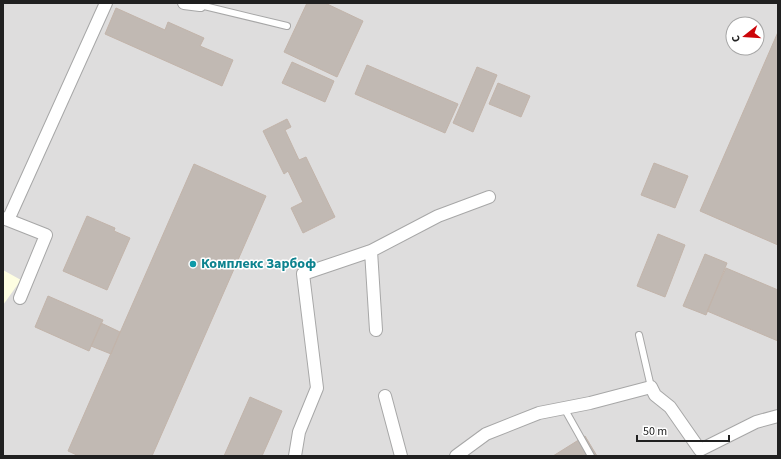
<svg xmlns="http://www.w3.org/2000/svg" width="781" height="459" font-family="'Source Sans 3',sans-serif">
  <rect width="100%" height="100%" fill="#f0ede7"/>
  <path fill="#dedddd" fill-rule="evenodd" d="M3,3H778V456H3ZM733,24H757V48H733Z"/>
  <path fill="#fefee2" d="M3,270L21,280L3,305Z"/>
  <path fill="#c1b9b3" stroke="#c2b4aa" d="M307,3H325L363,21L337,77L284,52Z
    M116,8L165,30L168,22L204,38L200,46L233,60L222,86L105,34Z
    M778,32V245L700,211Z
    M292,62L334,81L325,102L282,83Z
    M367,65L458,104L445,133L355,94Z
    M477,67L497,75L473,132L453,123Z
    M498,83L530,96L521,117L489,104Z
    M287,119L291,127L285,130L299,160L306,157L335,217L303,233L291,208L303,202L288,171L284,174L263,131Z
    M654,163L688,176L675,208L641,195Z
    M194,164L266,196L152,456H79L68,451Z
    M87,216L115,228L114,231L130,238L107,290L63,271Z
    M658,234L685,245L665,297L637,286Z
    M705,254L727,263L706,315L683,306Z
    M726,268L778,290V341L707,311Z
    M48,296L103,320L89,351L35,327Z
    M101,323L120,332L111,354L91,346Z
    M250,397L282,411L262,456H224Z
    M585,436L597,456H553Z"/>
  <g fill="none" stroke-linecap="round" stroke-linejoin="round">
    <defs>
      <path id="lane" d="M200,5L287,26
        M639,335L651,387
        M564,408L591,456"/>
      <path id="street" d="M184,3L200,5L201,3
        M3,218L8,220L106,3
        M8,220L46,235L20,298
        M371,251L376,330
        M385,396L401,456
        M295,456L299,432L317,388L303,274L371,251L438,216L489,197
        M456,456L486,434L539,413L590,403L651,387L655,395L670,407L700,450L756,422L778,416"/>
    </defs>
    <use href="#lane" stroke="#a7a7a7" stroke-width="8"/>
    <use href="#street" stroke="#a7a7a7" stroke-width="14"/>
    <use href="#lane" stroke="#fff" stroke-width="6"/>
    <use href="#street" stroke="#fff" stroke-width="12"/>
  </g>
  <circle fill="#0f9aa8" stroke="#fff" stroke-width="1.5" cx="193" cy="264" r="4"/>
  <g text-anchor="middle" dominant-baseline="central" stroke-width="3" stroke-linejoin="round" paint-order="stroke">
    <g font-size="14" font-weight="bold" fill="#0d838f" stroke="#fff" text-anchor="start">
      <text x="201" y="264">Комплекс Зарбоф</text>
    </g>
  </g>
  <rect width="781" height="459" fill="none" stroke="#202020" stroke-width="8"/>
  <g transform="translate(745 36) rotate(253)"><circle r="19" fill="#ffffff" stroke="#a6a6a6"/>
  <path d="M0-3L7 15L0 10L-7 15Z" fill="#cc0509"/>
  <text y="-6" font-size="11" font-weight="bold" text-anchor="middle" fill="#202020">С</text>
  </g>
  <path d="M637 435v6h92v-6" fill="none" stroke="#202020" stroke-width="2"/>
  <text x="643" y="435" font-size="12" fill="#202020" stroke="#ffffff" stroke-width="3" paint-order="stroke">50 m</text>
</svg>
